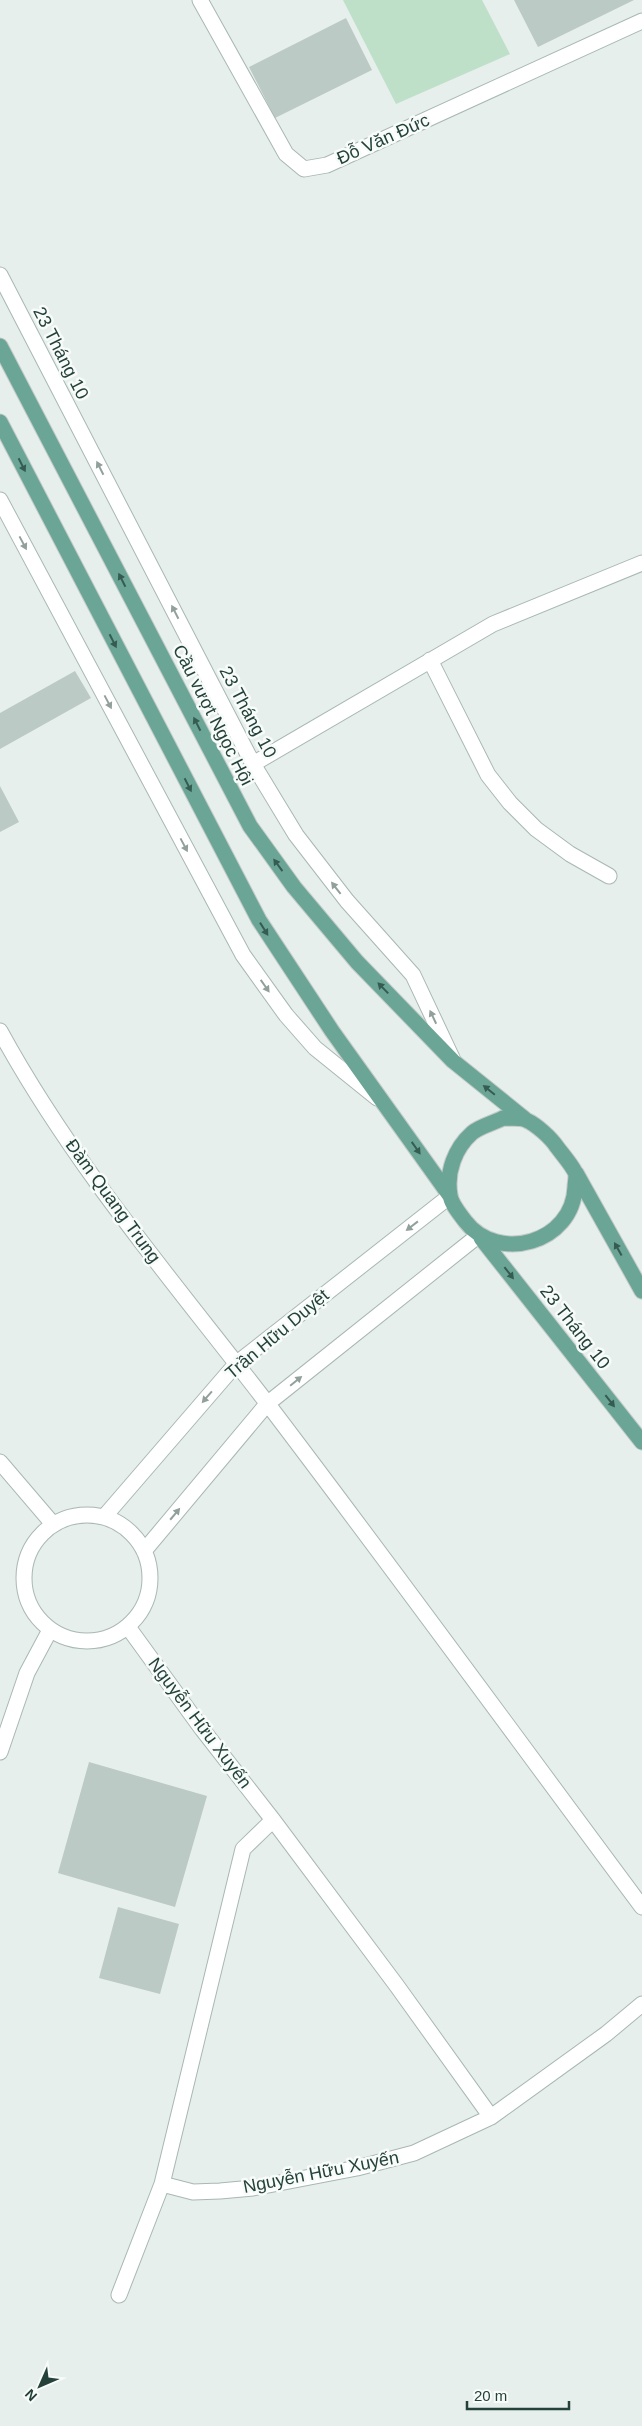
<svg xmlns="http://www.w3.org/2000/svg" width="642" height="2426" font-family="Arial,sans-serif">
  <rect width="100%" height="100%" fill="#e6efeb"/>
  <path fill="#bfe0c8" d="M343,0H482L510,54L396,104Z"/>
  <path fill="#bbcac4" d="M514,0H634L538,47Z
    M346,18L372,70L275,118L249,67Z
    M75,671L91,698L0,749V713Z
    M0,786L19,822L0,832Z
    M89,1762L207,1796L175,1907L58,1873Z
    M118,1907L179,1924L160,1994L99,1978Z"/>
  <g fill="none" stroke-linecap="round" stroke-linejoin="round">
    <defs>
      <path id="minor" d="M200,0L286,154L304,169L327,165L642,21
        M0,275L253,764L296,835L347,901L413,975L453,1060
        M0,500L243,955L286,1015L315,1048L377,1098
        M430,660L488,775L510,803L536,829L570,854L609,876
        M253,764L493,624L642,563
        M0,1031C73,1165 174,1282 267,1403C394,1570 517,1739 642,1907
        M0,1462L53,1524
        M24 1578a63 63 0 1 1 126 0a63 63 0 1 1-126 0Z
        M104,1517L236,1364L450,1196
        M144,1551L267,1404L479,1235
        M128,1627L202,1729L273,1820L397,1986L491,2117L414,2153L357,2168L253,2188L220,2191L193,2192L162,2184L243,1849L273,1820
        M0,1752L27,1673L50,1630
        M491,2117L606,2034L642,2004
        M119,2295L162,2184"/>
      <path id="major" d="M0,346L250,826L294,887L357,962L453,1061L525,1119
        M0,422L259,920L332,1031L450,1196
        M503,1118C510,1119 520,1117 526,1120C537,1125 551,1138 557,1147C563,1155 571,1164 575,1172C577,1176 575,1183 575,1187C573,1243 498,1264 465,1221C460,1214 451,1204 450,1195C446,1172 455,1148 472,1133C480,1126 494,1123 503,1118Z
        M576,1173L642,1291
        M481,1238L642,1442"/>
    </defs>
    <use href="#minor" stroke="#a8b8b2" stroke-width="17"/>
    <use href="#major" stroke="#c2cac8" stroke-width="17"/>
    <use href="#minor" stroke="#fff" stroke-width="15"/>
    <use href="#major" stroke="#6aa596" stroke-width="15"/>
  </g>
  <defs><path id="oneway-solid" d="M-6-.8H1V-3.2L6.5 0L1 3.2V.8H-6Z" transform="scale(1.25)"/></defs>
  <g fill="#365b51">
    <use href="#oneway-solid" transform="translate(22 465) rotate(63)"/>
    <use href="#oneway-solid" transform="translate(122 580) rotate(-117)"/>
    <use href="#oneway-solid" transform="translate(113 641) rotate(63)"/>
    <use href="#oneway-solid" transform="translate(197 724) rotate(-117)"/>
    <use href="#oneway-solid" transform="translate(188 785) rotate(63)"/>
    <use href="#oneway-solid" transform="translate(278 865) rotate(-126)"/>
    <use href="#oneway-solid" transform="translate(264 929) rotate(58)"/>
    <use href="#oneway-solid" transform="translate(383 988) rotate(-134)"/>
    <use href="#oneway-solid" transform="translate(489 1090) rotate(-141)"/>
    <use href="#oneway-solid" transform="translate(416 1148) rotate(55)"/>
    <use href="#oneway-solid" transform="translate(618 1249) rotate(-119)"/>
    <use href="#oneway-solid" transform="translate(509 1273) rotate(52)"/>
    <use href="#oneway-solid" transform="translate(610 1401) rotate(52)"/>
  </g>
  <g fill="#92a09c">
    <use href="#oneway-solid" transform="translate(100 468) rotate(-117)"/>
    <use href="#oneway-solid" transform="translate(23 543) rotate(62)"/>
    <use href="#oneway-solid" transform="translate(175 612) rotate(-117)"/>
    <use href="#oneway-solid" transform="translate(108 702) rotate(62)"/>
    <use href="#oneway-solid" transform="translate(184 845) rotate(62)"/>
    <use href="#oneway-solid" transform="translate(336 888) rotate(-128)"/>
    <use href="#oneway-solid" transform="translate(265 986) rotate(55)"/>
    <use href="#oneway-solid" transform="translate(433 1017) rotate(-115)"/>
    <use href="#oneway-solid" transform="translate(412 1226) rotate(142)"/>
    <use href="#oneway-solid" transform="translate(296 1381) rotate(-39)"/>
    <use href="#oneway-solid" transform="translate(207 1397) rotate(131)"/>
    <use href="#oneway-solid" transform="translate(175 1514) rotate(-50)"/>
  </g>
  <g text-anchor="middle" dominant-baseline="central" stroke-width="5" stroke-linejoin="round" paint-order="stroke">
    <g font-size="18" fill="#24423a" stroke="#f7fbf9">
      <text transform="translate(383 139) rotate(-24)">Đỗ Văn Đức</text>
      <text transform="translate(61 353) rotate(63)">23 Tháng 10</text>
      <text transform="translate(248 712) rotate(62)">23 Tháng 10</text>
      <text transform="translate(213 715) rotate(63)">Cầu vượt Ngọc Hội</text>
      <text transform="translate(113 1201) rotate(54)">Đàm Quang Trung</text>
      <text transform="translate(575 1327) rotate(52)">23 Tháng 10</text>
      <text transform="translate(277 1334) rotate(-40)">Trần Hữu Duyệt</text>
      <text transform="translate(200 1723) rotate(53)">Nguyễn Hữu Xuyến</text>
      <text transform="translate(321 2172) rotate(-11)">Nguyễn Hữu Xuyến</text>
    </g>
  </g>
  <g transform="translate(40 2386) rotate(225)" stroke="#f7fbf9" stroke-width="4" paint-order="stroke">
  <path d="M0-4L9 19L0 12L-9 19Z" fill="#24423a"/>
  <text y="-8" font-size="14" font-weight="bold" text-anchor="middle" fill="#24423a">N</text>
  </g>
  <path d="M467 2401v8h102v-8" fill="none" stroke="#24423a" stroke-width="2.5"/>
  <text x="474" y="2401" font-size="15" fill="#24423a" stroke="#f7fbf9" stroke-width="4" paint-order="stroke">20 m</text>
</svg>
